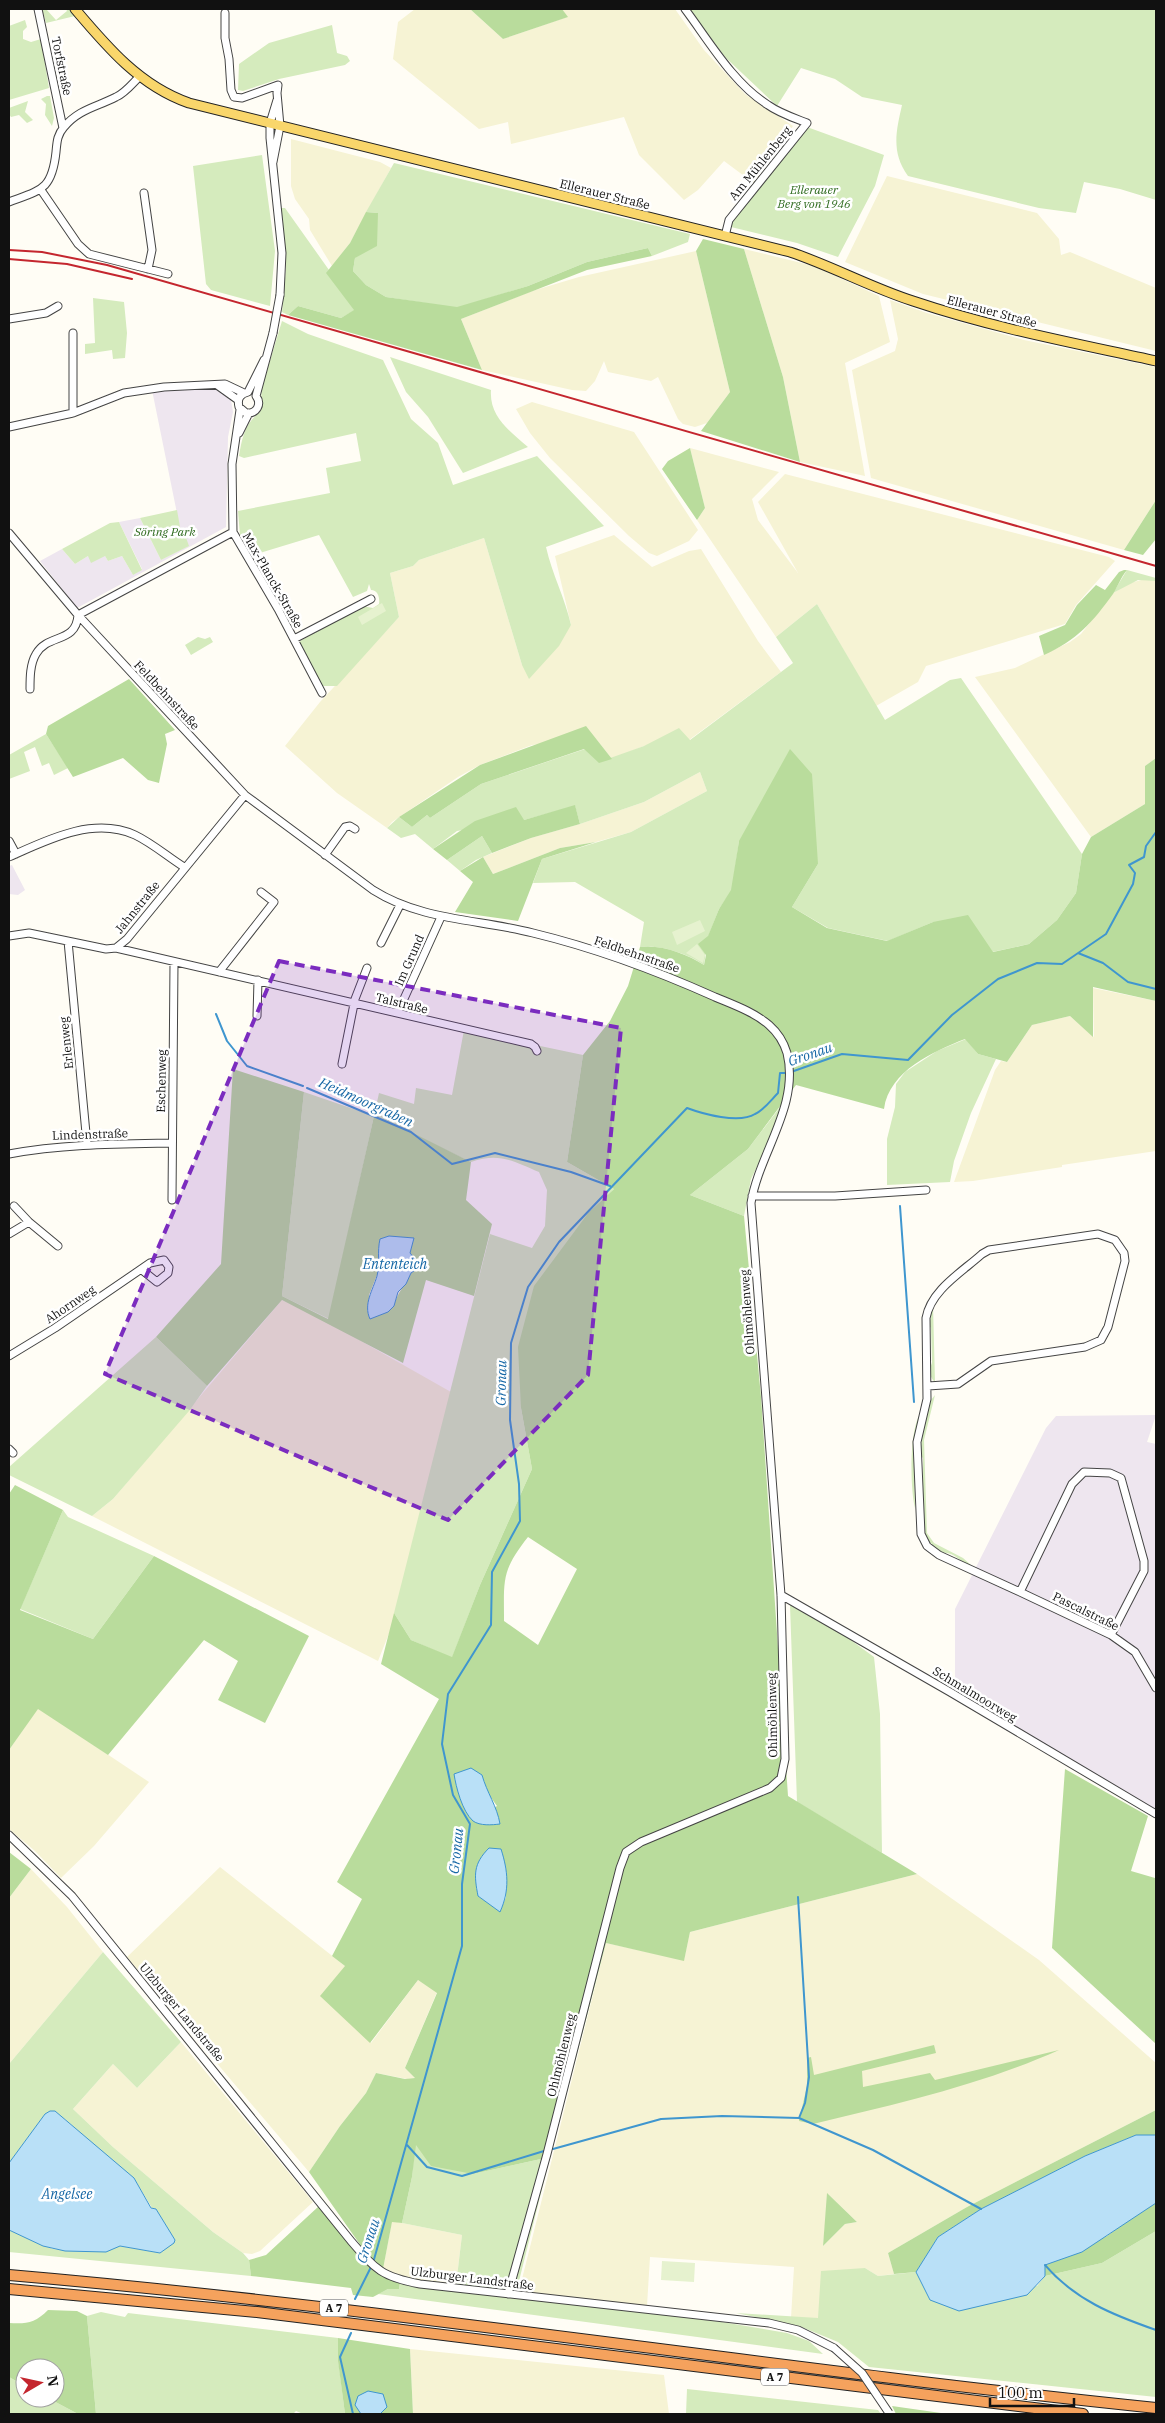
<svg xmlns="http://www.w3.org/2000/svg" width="1165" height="2423" font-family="'IBM Plex Serif',serif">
  <rect width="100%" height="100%" fill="#fffdf5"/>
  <path fill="#eee6ef" d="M212,386L224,392L231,400L233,412L228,437L226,527L77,608L40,561L62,549L75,564L88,556H105L108,561L122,556L133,575L142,569L119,522L140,518L161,560L188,546L184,532L181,533L152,390Z
    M12,865L25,890L18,895L9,894V866Z
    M1156,1415L1147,1442L1156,1444V1812L955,1689V1609L1046,1428L1056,1416Z"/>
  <path fill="#f6f3d4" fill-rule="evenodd" d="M415,9H470L503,39L567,17L562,9H675L704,50L745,94L793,126L755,184L724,161L698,190L684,200L639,155L624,117L511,144L508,122L479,129L393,59L398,22Z
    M291,139L380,162L391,168L350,243L332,266L310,230L309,219L295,199L291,186Z
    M887,176L1037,213L1059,239L1061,255L1070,252L1156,288V351L923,294L845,262Z
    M744,249L814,266L879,296L890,342L845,363L865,476L800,462L783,377Z
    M696,251L730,392L707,423L695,427L683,424L678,419L658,377L651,381L608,372L604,361L595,381L586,391L572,390L482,370L461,319L532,291L579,277Z
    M890,300L927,313L1024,340L1156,367V500L1124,550L871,478L852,370L895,351L898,339Z
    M532,402L634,432L698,530L689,541L657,556L649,553L629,536L550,458L530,433L516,409Z
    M690,448L779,472L752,499L758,520L798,573L758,502L785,474L1109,557L1115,561L1076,605L1065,624L926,666L918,682L876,706L817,604L776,637L697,520L705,508Z
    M614,535L652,567L689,551L701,549L758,641L781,672L689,740L644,746L612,759L596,739L532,745L480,765L458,777L392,822L387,828L337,793L285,746L320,702L399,617L390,573L413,566L419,560L484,538L522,665L571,625L555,556Z
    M1145,579L1156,581V758L1145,766V804L1091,837L975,677L1015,668L1070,642L1081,634L1113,593L1130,583Z
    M700,772L707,791L631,832L596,842L560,848L493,874L483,857L531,838L580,824L644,802Z
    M1093,988L1156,1001V1151L1062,1165V1167L973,1181L954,1182L995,1070L1001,1061L1007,1062L1032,1025L1070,1016L1094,1037Z
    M282,1300L331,1324L451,1392L394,1621L378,1661L92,1516L113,1499Z
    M38,1708L149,1782L94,1846L61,1878L35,1851L9,1829V1750Z
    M220,1867L345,1966L371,2043L418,1980L437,1992L405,2068L415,2078L407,2079L376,2073L366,2093L340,2126L309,2172L127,1957Z
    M31,1869L67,1907L103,1952L9,2064V1898Z
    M917,1874L1039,1960L1156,2063V2110L967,2207L888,2253L894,2274L878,2276L865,2268L818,2318H791L794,2267L650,2257L647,2306L519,2291L606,1943L684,1960L690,1932ZM828,2194L857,2222L845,2224L823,2246Z
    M181,2042L313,2202L260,2251L252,2254L243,2253L213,2232L113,2147L73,2109L113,2064L137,2088Z
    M392,2221L462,2235L456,2285L407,2279L383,2269Z
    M410,2349L664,2375L669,2414H413Z"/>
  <path fill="#d5ebbd" d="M42,9H46L56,20L67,11L66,9H69L75,16L46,23Z
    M688,9H1156V200L1120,189L1084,182L1076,213L1039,208L908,176C891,152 896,132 902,105L862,97L835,79L801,68L777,106L726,58Z
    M25,20L27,27L23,31V39L31,42L41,39L49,88L9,100V26Z
    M332,25L337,53L347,56L350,61L345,65L279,79L243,91L238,90L239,64L269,43Z
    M47,96H50L54,118L52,126L45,115L46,104L41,99Z
    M28,101L25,112L33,120L27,123L19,115L11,117L9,114V108Z
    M807,127L884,155L875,186L838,257L797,243L731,227L733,219Z
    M262,155L275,251L270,306L211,290L206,284L193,166Z
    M394,163L690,234L688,242L652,256L648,248L587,262L528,286L457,308L386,297L366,285L353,271L355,258L378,213L366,212Z
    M280,208H285L329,270L327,273L355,310L341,318L298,306L288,315L282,312L286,268Z
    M93,298L124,302L127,333L125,358L113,359L112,350L85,354V344L95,343Z
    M282,321L308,334L383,360L411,419L438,443L453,485L537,456L604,526L546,547C552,574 565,598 571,625L559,646L529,679L522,665L484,538L419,560L413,566L390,573L399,617L337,686H322L300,644V641L362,606L373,608L379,604C380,598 378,590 371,590L369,584L367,591L353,597L319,535L250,556L240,535L238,511L330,493L326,468L361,461L356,433L244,458L239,456C242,438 245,423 260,412L262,387Z
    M390,357L491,390C489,417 510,431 528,447L463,473L428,417L406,392Z
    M177,510L181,532H184L189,546L161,560L140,518Z
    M119,522L142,570L133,575L122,556L108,561L105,556L91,563L88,556L75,564L62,549L110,523Z
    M1127,570L1156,578V581L1138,580L1113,593Z
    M817,604L885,720L950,680L961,678L1082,854L1076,893L1057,920L1029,944L992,952L933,922L888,941L828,928L792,907L818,864L739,841L732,890L719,909L708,937L704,965C689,954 659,944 640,947L644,922L575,882L533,883L542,859L631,832L707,791L700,772L644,802L580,824L575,806L524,820L457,831L433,849L415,834L401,838L387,828L399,817L412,827L427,815L430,818L481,784L585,749L599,762L644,746L679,728L690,740L793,663L776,637Z
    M198,637L205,639L210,637L213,642L191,655L185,645Z
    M46,734L68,768L54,775L49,763L42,766L35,747L24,752L30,771L9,779V755Z
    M482,836L492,853L476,860L460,871L447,860Z
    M464,1030L583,1055L567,1162L614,1189L589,1212L521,1408L532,1469L480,1585L452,1658L411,1640L394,1613L490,1234L532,1248L545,1226L547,1190L539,1172C513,1161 499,1152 471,1162L374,1116L329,1319L282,1296L304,1092L374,1116L379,1093L414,1104L416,1088L452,1095Z
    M966,1039L978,1054L996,1059L971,1113L954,1161L950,1182L887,1185V1139L895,1107L896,1084L905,1072L937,1051Z
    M787,1098L771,1138L751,1179L744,1216L690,1195L748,1149Z
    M933,1305L935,1382C929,1377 929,1369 932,1363L931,1328L929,1325Z
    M156,1337L207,1386L189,1411L113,1499L92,1516L9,1475V1467Z
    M935,1395L924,1440L927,1533L934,1543L963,1558L971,1565L970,1567C961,1562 953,1551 942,1553L928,1541L923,1529V1458L920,1455L923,1429L931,1400Z
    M921,1413L914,1438L915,1508C910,1489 909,1427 921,1413Z
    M63,1510L68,1517L154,1556L93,1639L20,1609Z
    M790,1605L848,1638L874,1657L880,1714L882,1853L797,1802Z
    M103,1952L181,2042L137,2088L113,2064L73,2109L113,2147L213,2232L243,2253L249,2260L251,2276L9,2252V2230L53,2249L80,2251L120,2246L160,2253L175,2240L156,2209L152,2208L137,2183L65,2119L45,2114L9,2163V2064Z
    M415,2144L473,2174L550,2157L517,2289L472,2288L456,2285L462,2235L402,2223L412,2177Z
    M1156,2231V2397L869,2367L838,2342L799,2326L736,2313L818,2318L821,2271L865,2268L878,2276L916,2272L930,2300L1037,2286L1045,2276L1102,2263Z
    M400,2282L722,2322L787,2333L809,2341L823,2354L378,2294L388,2289H399Z
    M101,2312L125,2317L128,2313L338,2338V2359L345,2414H303L296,2411L293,2414H96L87,2316Z
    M9,2377L25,2386V2398H48L78,2414H9Z
    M687,2389L878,2410L881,2414H686Z"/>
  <path fill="#b9dc9c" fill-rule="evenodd" d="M470,9H562L568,17L503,39Z
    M366,212L378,213L377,246L355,258L353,271L366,285L386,297L457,307L528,286L587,262L648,248L652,256L587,270L461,319L482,370L288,315L298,306L341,318L354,310L326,273L350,243Z
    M703,239L744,249L783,377L800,462L701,431L730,392L696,251Z
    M690,448L705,508L697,520L662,469L668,461Z
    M1156,500V539L1143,555L1124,550Z
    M1124,570H1127C1121,577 1118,586 1113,594C1092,623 1077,640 1044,655L1039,636L1065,625L1077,605L1096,585L1105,590L1119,572Z
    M129,679L175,730L165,734L167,744L159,783L148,780L123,758L73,777L46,734L48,726Z
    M586,726L612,759L599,763L584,749L481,784L430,818L427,815L412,827L399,817L480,765Z
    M790,749L812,774L818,864L792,907L827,928L887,941L933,922L968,915L993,952L1029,944L1057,920L1076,893L1082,854L1091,837L1145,804V766L1156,758V1001L1093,987V1037L1070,1016L1032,1025L1007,1062L978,1054L965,1039C934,1051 889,1071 884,1109L796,1085L748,1149L690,1195L744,1216L761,1397L788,1796L917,1874L690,1932L684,1961L606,1943L550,2157L473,2174L431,2166L416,2145L412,2177L402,2223L392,2222L383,2269L366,2253L309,2172L340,2126L366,2093L376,2073L405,2079L415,2078L405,2068L437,1993L418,1980L370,2043L320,1996L345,1966L332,1956L362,1899L337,1882L439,1699L381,1664L394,1613L411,1640L452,1657L480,1585L532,1469L521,1408L518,1347L534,1286L589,1212L614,1189L567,1162L583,1055L610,1021L628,986L640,947C661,944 687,954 704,965L706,955L698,944L708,936L719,909L731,890L739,841ZM528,1537L577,1569L538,1645L504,1621C504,1580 501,1571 528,1537ZM482,1775L487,1792L497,1806L474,1821ZM506,1866V1897L500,1911L478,1896Z
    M575,805L580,824L531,838L492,853L482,836L447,860L433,849L475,821L516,807L524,820Z
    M596,842L542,859L518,921L455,912L473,882L460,871L483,857L493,874L560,848Z
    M233,1069L304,1092L282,1296L328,1319L374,1116L411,1132L471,1162L466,1200L492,1224L474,1296L426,1280L403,1363L282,1300L207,1386L156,1337L221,1264ZM411,1273C405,1285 397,1293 394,1306L370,1319L369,1295L377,1275Z
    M15,1485L63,1510L20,1610L93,1639L154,1556L309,1636L265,1723L218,1700L238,1661L204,1640L108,1755L38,1709L9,1750V1494Z
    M1065,1769L1148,1816L1131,1871L1155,1878L1156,1875V2044L1052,1948Z
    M9,1852L31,1869L9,1898Z
    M934,2045L936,2053L862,2071L863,2087L930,2073L935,2080L1059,2050C981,2085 896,2104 813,2124L799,2121L807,2086V2058L811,2057L814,2075Z
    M1156,2110V2135H1136L1085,2156L981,2209L938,2237L916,2272L894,2274L888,2253L967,2207Z
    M827,2193L857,2222L845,2224L823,2246Z
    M1156,2203V2231L1102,2263L1045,2276V2265L1107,2236L1130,2219Z
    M319,2206L376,2272L400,2282L399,2289H388L373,2297L353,2295L351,2288L251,2276L249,2260L266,2255Z
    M48,2310L77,2311L87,2316L96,2414H78L48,2398H55V2368H25V2386L9,2377V2323C27,2324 35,2323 48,2310Z
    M338,2338L410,2349L413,2414H380L387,2407L362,2414H345L338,2361Z
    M892,2406L948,2414H896Z"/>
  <path fill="#e6f2cf" d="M382,603L386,611L362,625L358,617Z
    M700,920L705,931L677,945L672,932Z
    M697,944L705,955L703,963L686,953Z
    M662,2261L695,2263L694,2282L661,2280Z"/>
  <path fill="#b9e0f7" stroke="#3f96cf" d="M389,1236L414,1238L410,1253L421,1266L411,1273L406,1284L398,1292L394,1306L388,1312L370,1319C363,1304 373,1290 377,1276C380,1264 377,1252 380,1239Z
    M471,1768L482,1775C487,1793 497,1806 500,1824C492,1825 480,1826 473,1821C462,1811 456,1787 454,1774Z
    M489,1848L501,1849C508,1871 510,1890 500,1912L478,1896C474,1875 473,1864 489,1848Z
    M50,2111H55L134,2178L151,2208L156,2209L175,2240L174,2243L160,2253L120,2246L106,2252L65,2251L43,2246L9,2230V2163L45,2114Z
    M1136,2135H1156V2203L1082,2252L1045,2265V2276L1027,2295L959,2311L930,2300L916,2272L938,2237L981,2209L1085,2156Z
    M368,2391L383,2394L387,2407L380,2414H361L355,2405L358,2396Z"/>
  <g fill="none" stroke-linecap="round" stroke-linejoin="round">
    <path stroke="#3f96cf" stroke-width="2" d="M1078,953L1103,963L1128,982L1156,989
      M216,1014L227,1041L247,1066L303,1086
      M791,1072L842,1054L908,1060L952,1015L998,979L1037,963L1062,964L1106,934L1133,884L1135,873L1129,865L1144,857L1146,846L1156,832
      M307,1088L411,1132L452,1164L495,1153L571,1172L610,1186
      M900,1206L914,1402
      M798,1897L809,2077L805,2103L799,2118
      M407,2145L427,2167L462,2176L544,2151
      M553,2149L661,2119L722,2116L799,2118L873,2150L981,2209
      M373,2263L462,1946V1884L470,1824L453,1795L442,1744L448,1694L491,1625L492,1572L520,1521L519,1484L510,1420L511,1343L528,1287L559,1242L687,1108C703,1114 739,1124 755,1114C764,1110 771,1100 778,1093L780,1073H787
      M1045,2265C1075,2300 1113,2315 1156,2330
      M355,2299L371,2267
      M351,2333L340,2357L353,2414"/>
    <defs>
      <path id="minor" d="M38,9L63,128
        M685,9C709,41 733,83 768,105C779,113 794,118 807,123L729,220L725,236
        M225,13V38L229,59L231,90L234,97L242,98L278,85L277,93L280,126L273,162
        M277,100L270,123V138L282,253L280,295
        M41,190L78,244L89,254L168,274
        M144,193L152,250L148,269
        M9,202C41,190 52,190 56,152C57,142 57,135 64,127C79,109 97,107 116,97C125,93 132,84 139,77
        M9,319L46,313L58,306
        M73,333V413
        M264,360L248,392C240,394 237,399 239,407L246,413C257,414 262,404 256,396L273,333
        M217,385L238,400
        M9,427L73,413L124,393L164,387L225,384L244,393
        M239,433L249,413
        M233,532L278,609L322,693
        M9,533L78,615L245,795L373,890C422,921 479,919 533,933C595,948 657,971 715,997C734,1005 754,1012 769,1025C777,1032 784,1043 787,1053C800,1106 759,1153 751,1203L781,1595L785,1759L781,1778L770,1788L641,1842L626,1852L620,1868L547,2154L508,2294
        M78,615L233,532L232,464L240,410
        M294,639L371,599
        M30,689C30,678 30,664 36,654C48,633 76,644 78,615
        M9,841L16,854
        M325,855L345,827L350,826L355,829
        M9,857C47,840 93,816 135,835C152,843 168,857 184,867
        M9,936L29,933L106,949L116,948L127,939L245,795
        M68,941L87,1144
        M381,943L400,905
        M116,948L531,1044L535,1047L537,1051
        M219,972L274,902L261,892
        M398,1012L441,917
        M257,1016L258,980
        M342,1064L355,999L367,968
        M9,1154C63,1144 117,1144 172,1143
        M752,1196H835L926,1190
        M172,1200L174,963
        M14,1206L29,1222L58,1246
        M9,1234L29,1222
        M9,1356L55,1328L150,1263L164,1260L169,1267L168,1273L157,1282L142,1270
        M928,1386L958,1384L991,1361L1085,1347L1101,1340L1108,1327L1125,1261L1124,1253L1115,1240L1098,1234L989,1250L982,1254C962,1272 931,1290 926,1318L927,1399L917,1442L921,1534L927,1546L939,1555L1020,1592
        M9,1449L13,1453
        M781,1595L950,1692L1156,1814
        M1111,1635L1144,1571V1561L1121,1478L1110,1473L1084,1472L1072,1484L1020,1592L1111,1635L1135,1652L1156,1688
        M9,1835L72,1896L351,2241C376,2270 382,2277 420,2284L769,2323L798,2330L834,2348"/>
      <path id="major" d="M75,9C107,47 140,86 189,103L790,252C832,266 872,288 913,301C993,328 1074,343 1156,361"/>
      <path id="highway" d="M9,2275C393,2308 773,2369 1156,2408
        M9,2289L257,2312L1083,2414"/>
    </defs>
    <use href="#minor" stroke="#444" stroke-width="9"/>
    <use href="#major" stroke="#222" stroke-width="11"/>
    <use href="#highway" stroke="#222" stroke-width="12"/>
    <use href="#minor" stroke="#fff" stroke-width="7"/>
    <use href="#major" stroke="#f9d66b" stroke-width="9"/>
    <use href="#highway" stroke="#f5a25d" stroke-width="10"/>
    <path stroke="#c4262e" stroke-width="2" d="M9,250L42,252L107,265L1156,566
      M9,259L67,264L132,279"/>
    <defs>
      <path id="minor-bridge" d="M273,333L280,295
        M834,2348L862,2373L889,2413"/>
    </defs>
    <use href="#minor-bridge" stroke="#444" stroke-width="9" stroke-linecap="butt"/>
    <use href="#minor-bridge" stroke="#fff" stroke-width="7"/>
  </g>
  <path fill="#7b2cbf" fill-opacity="0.2" stroke="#7b2cbf" stroke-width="4" stroke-dasharray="10 6" stroke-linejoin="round" d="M279,961L621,1028L588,1375L448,1520L105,1374Z"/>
  <g text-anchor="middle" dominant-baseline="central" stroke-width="5" stroke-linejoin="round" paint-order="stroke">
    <g fill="#fff" stroke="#585858" stroke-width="1">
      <rect x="320" y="2299.5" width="28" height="17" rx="4"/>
      <rect x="761" y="2368.5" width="28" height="17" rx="4"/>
    </g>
    <g font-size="11" font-weight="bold" fill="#111">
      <text x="334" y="2308">A 7</text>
      <text x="775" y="2377">A 7</text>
    </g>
    <g font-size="12" fill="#111" stroke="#fff">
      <text transform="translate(62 66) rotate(78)">Torfstraße</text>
      <text transform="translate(760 163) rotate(-51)">Am Mühlenberg</text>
      <text transform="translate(605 194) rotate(14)">Ellerauer Straße</text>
      <text transform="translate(992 311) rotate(15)">Ellerauer Straße</text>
      <text transform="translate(273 580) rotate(60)">Max-Planck-Straße</text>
      <text transform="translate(167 695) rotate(47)">Feldbehnstraße</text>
      <text transform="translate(137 907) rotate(-51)">Jahnstraße</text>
      <text transform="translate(637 954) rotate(19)">Feldbehnstraße</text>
      <text transform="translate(409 960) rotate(-66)">Im Grund</text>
      <text transform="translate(402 1003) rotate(14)">Talstraße</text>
      <text transform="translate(66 1043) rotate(-96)">Erlenweg</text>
      <text transform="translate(161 1081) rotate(-89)">Eschenweg</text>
      <text transform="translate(90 1134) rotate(-2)">Lindenstraße</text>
      <text transform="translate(70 1304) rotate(-34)">Ahornweg</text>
      <text transform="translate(747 1312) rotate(-94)">Ohlmöhlenweg</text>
      <text transform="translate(1086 1611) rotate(26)">Pascalstraße</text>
      <text transform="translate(975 1694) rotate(31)">Schmalmoorweg</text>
      <text transform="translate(772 1715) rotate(-91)">Ohlmöhlenweg</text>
      <text transform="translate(182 2012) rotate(50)">Ulzburger Landstraße</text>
      <text transform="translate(561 2055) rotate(-76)">Ohlmöhlenweg</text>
      <text transform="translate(472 2278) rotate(7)">Ulzburger Landstraße</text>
    </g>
    <g font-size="12" font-style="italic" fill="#2f6b1f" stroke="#fff">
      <text x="814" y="189">Ellerauer<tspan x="814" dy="14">Berg von 1946</tspan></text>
      <text x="165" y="531">Söring Park</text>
    </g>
    <g font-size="14" font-style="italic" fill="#1768a6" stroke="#fff">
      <text transform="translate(810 1054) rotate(-19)">Gronau</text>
      <text transform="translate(366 1102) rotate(24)">Heidmoorgraben</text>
      <text x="395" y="1264">Ententeich</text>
      <text transform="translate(501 1383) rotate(-89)">Gronau</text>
      <text transform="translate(456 1851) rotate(-84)">Gronau</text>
      <text x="67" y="2194">Angelsee</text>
      <text transform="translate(368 2241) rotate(-72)">Gronau</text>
    </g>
  </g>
  <rect width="1165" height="2423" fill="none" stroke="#111111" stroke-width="20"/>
  <g transform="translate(40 2383) rotate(81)"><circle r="24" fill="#ffffff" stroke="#a0a0a0"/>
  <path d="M0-4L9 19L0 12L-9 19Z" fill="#c4262e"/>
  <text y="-8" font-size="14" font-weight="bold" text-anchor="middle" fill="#111111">N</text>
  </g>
  <path d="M990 2398v8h84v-8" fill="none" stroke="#111111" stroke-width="2.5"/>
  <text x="998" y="2398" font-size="15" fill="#111111" stroke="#ffffff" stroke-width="4" paint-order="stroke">100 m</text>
</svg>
